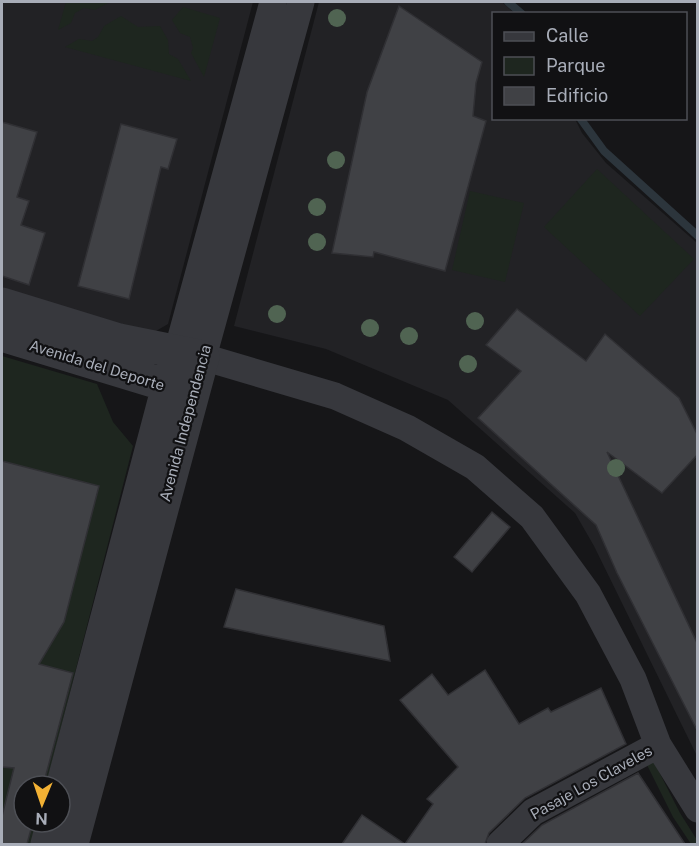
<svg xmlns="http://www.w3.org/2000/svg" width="699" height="846" font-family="'Public Sans',sans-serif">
  <rect width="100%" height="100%" fill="#161618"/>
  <path fill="#222225" d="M2,2H253L168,324L144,338L2,293Z
    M319,2H502L514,13L494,14V118L575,119L582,133L606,163L697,243V756L594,546L575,513L448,400L326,349L234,326Z"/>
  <path fill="#1e261f" d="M66,2H110L95,10L84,8L75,13L71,23L58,30Z
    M183,7L220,18L204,77L191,53L193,48L190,37L180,33L172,20Z
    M121,16L138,27L160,26L168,40L169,54L178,59L191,81L65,47L79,39L92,41L98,37L104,26Z
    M597,169L694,259L640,316L544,227Z
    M470,191L524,203L505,282L452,270Z
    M2,356L97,384L113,422L133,446L46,786H24V822H36L31,844H2Z
    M654,762L680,813L697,840V844H691L673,817L647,765Z"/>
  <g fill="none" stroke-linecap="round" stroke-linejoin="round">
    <path stroke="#2c353c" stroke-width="8" d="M508,2L522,14
      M580,118L604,151L698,236"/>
  </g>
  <path fill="#404145" stroke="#303034" stroke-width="1.5" d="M399,6L482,62L476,83L473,116L486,121L445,271L374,252L373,257L332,253L367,92Z
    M2,122L37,132L17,197L29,201L21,225L45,233L29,285L2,276Z
    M121,124L177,139L168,169L161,167L129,299L78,286Z
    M517,309L586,361L605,334L679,398L698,436V454L662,493L607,452L698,645V732L617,573L596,525L478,418L521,371L486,345Z
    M2,461L99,486L64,622L39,664L73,673L43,786H24V822H33L27,844H2V816L14,768L2,767Z
    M492,512L510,527L472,572L454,557Z
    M236,589L384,626L390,661L224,627Z
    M485,670L519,724L548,708L551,712L601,688L626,744L525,798L489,833L485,844H342L362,815L405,844L433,804L427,799L458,767L400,700L432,674L448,695Z
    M638,773L685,844H522L542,825Z"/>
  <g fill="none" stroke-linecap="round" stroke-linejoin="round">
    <path stroke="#37383d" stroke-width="27" d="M301,2L203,357L335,396L407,428L475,467L532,517L588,594L633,679L658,745L698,809
      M177,352L273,2
      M500,844L533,812L658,745"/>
    <path stroke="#37383d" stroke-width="33" d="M2,304L119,340L203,357L72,844
      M2,335L189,392
      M60,795L177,352
      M47,844L53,822"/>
  </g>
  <g fill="#506452">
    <circle cx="337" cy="18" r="9"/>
    <circle cx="336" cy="160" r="9"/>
    <circle cx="317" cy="207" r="9"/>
    <circle cx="317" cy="242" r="9"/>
    <circle cx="277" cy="314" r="9"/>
    <circle cx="475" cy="321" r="9"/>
    <circle cx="370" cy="328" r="9"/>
    <circle cx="409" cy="336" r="9"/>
    <circle cx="468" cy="364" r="9"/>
    <circle cx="616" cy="468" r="9"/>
  </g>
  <g text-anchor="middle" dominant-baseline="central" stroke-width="4.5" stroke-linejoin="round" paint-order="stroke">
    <g font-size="15" fill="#a8adb8" stroke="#111113">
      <text transform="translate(97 365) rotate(17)">Avenida del Deporte</text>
      <text transform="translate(185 423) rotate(-75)">Avenida Independencia</text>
      <text transform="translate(591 782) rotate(-29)">Pasaje Los Claveles</text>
    </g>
  </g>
  <rect width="699" height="846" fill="none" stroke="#a8adb8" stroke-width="6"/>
  <rect x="492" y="12" width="195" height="108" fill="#111113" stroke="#4d4f55" stroke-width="1.5"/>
  <rect x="504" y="32" width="30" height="9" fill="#37383d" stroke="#4d4f55" stroke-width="1.5"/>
  <text x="546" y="42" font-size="18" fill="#a8adb8">Calle</text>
  <rect x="504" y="57" width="30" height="18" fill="#1e261f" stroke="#4d4f55" stroke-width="1.5"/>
  <text x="546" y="72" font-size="18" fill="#a8adb8">Parque</text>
  <rect x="504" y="87" width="30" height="18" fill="#404145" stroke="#4d4f55" stroke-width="1.5"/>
  <text x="546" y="102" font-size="18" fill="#a8adb8">Edificio</text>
  <g transform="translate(42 804) rotate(182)"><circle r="28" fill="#111113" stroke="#4d4f55" stroke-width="1.5"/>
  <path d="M0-4.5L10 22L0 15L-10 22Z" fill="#f2b134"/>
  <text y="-9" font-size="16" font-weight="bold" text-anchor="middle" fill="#a8adb8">N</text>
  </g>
</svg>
